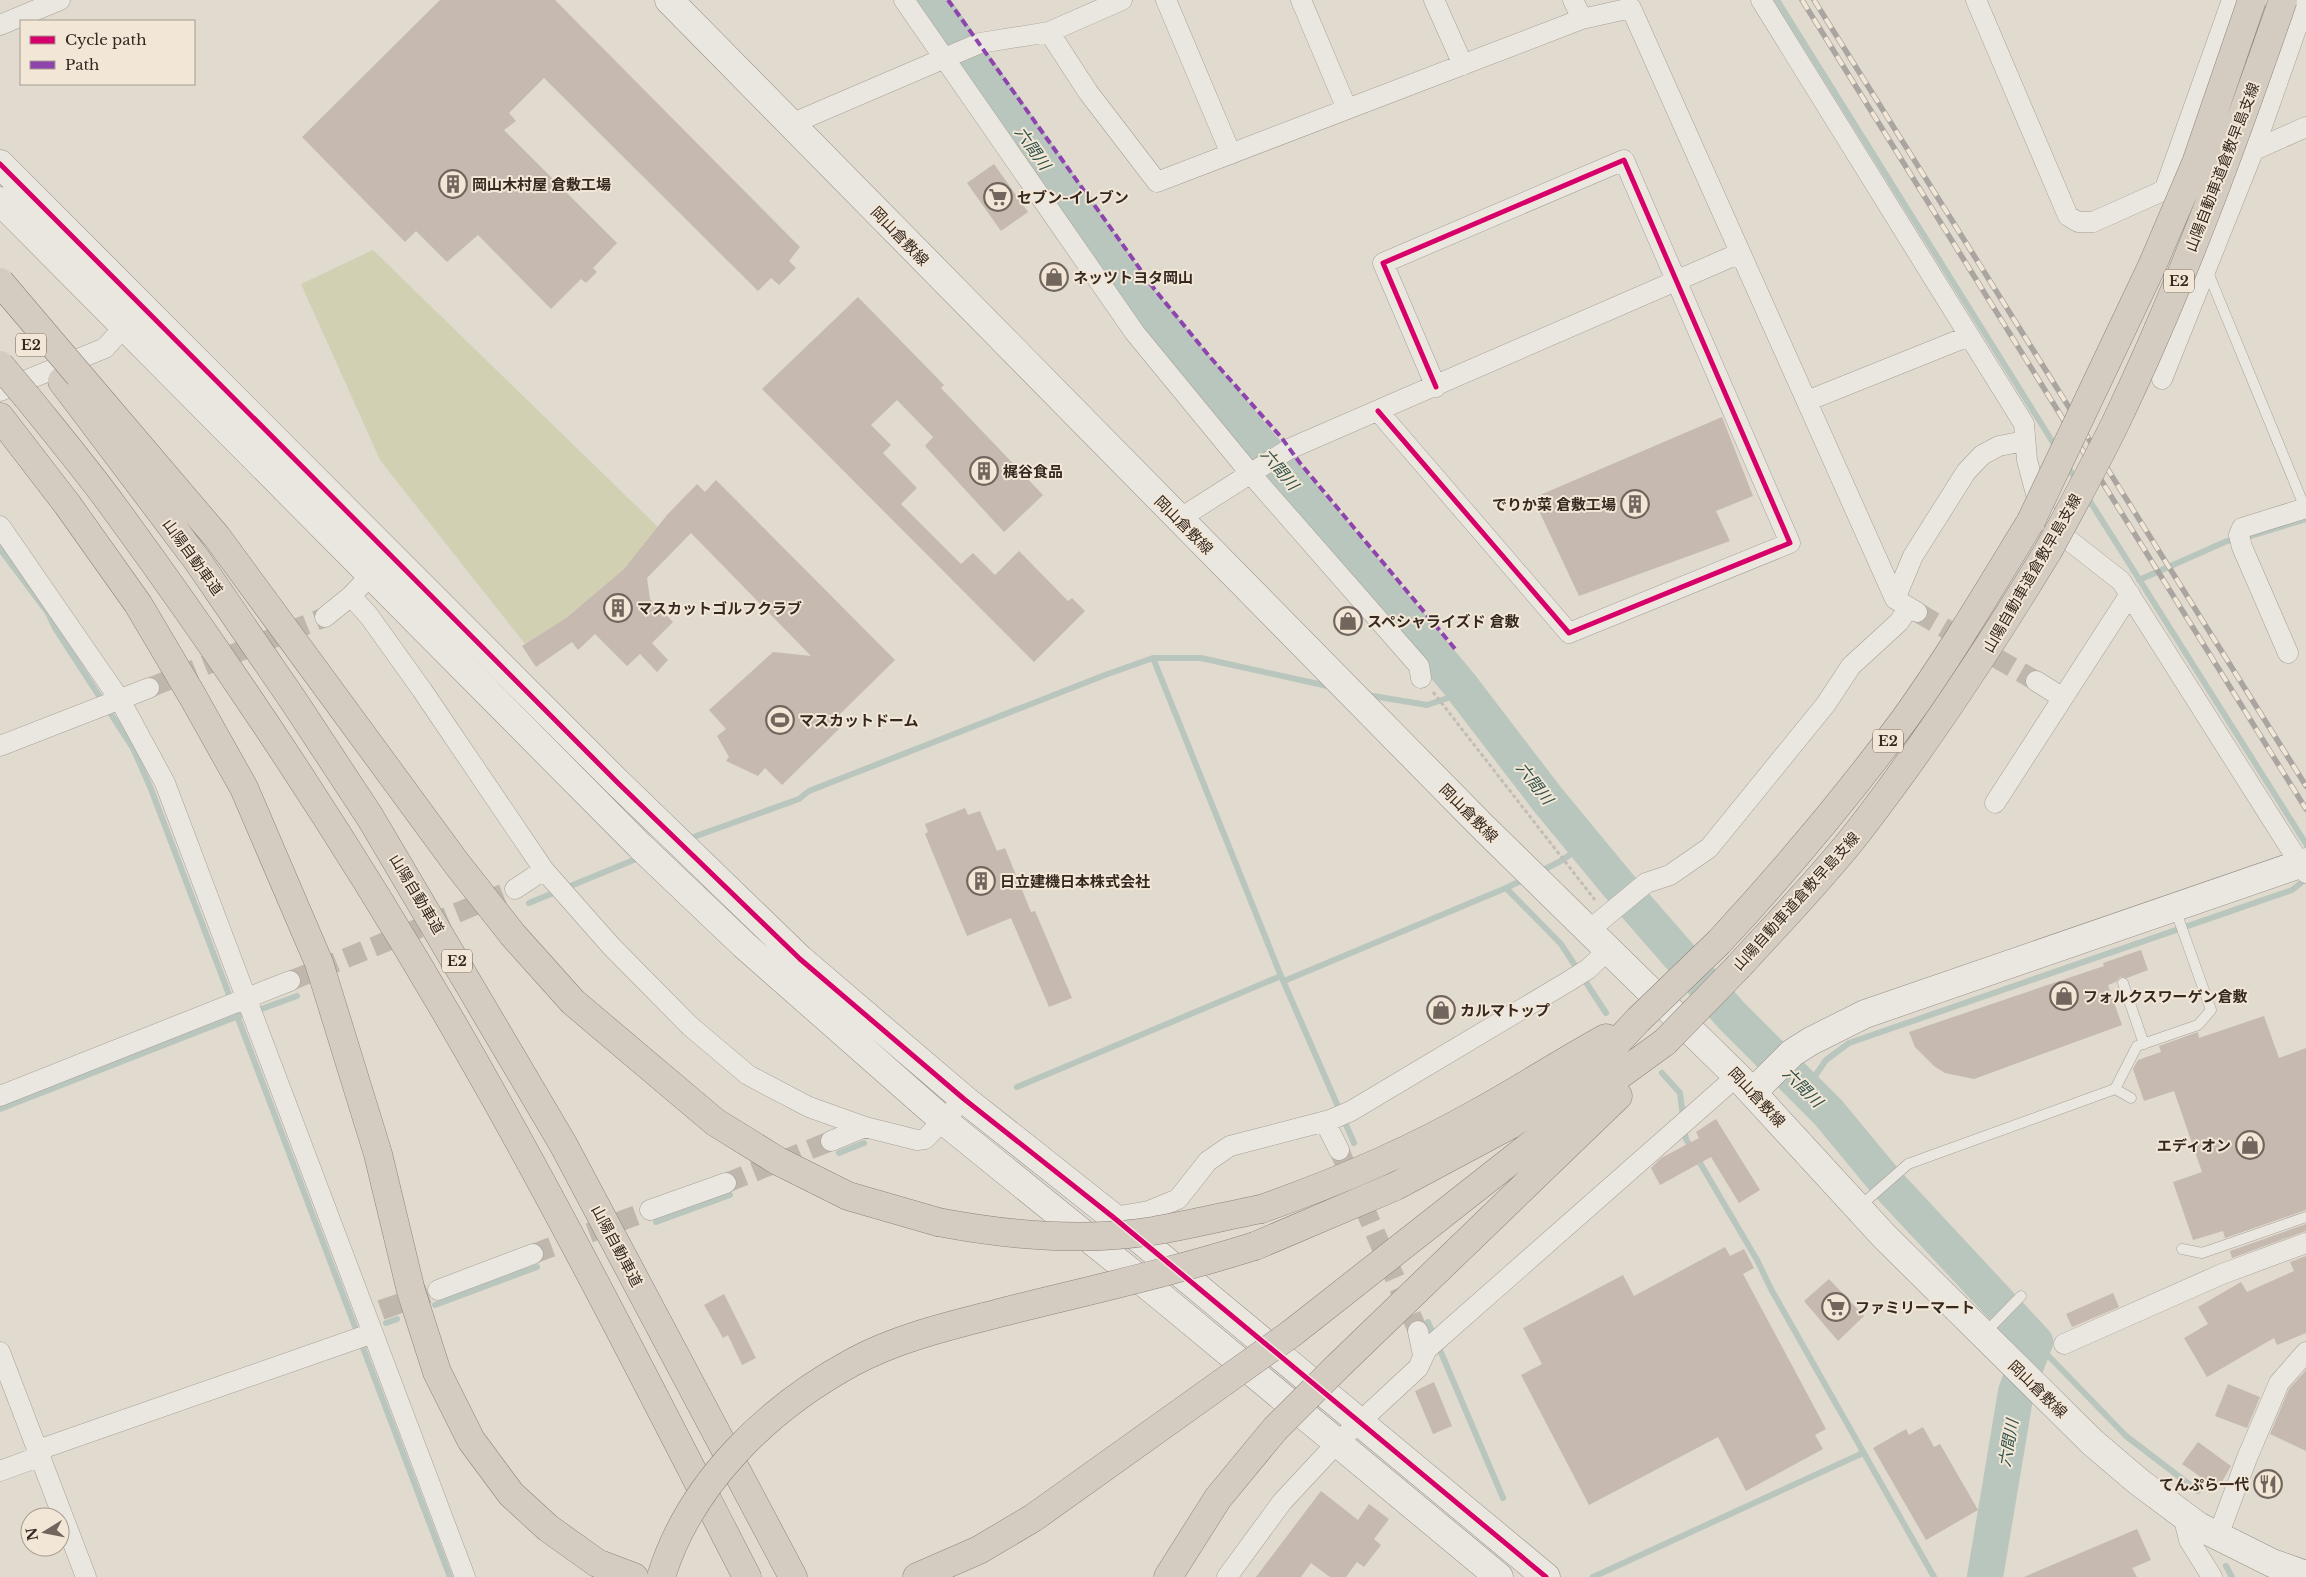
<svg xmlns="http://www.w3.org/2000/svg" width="2306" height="1577" font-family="'Libre Baskerville','Noto Sans JP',serif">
  <rect width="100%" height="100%" fill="#e1dacf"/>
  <path fill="#d2d0b3" d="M373,250L658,527L624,569L566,618L525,644L380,460L301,284Z"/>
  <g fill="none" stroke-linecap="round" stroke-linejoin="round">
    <path stroke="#b9c6bd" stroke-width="6" d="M1777,0L2057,449
      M930,1L933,0
      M2066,464L2078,483
      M2086,495L2306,844
      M0,549L48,613L55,628L133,748L151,789L450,1577
      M2139,580L2227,541L2251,536L2306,519
      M1153,658L1281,976L1354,1143
      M1367,695L1427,705L1448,698L1460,685
      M685,840L799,799L809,791L1105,675L1153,658H1201L1332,687
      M1539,872L1559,862L1585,845
      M1506,888L1525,879
      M529,903L641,857
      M1284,981L1506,888L1561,944L1606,1013
      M253,1012L297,996
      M1662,1073L1680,1093L1683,1117
      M1017,1087L1281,976
      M1806,1089L1826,1060L1849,1043L2292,890L2306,879
      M0,1109L241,1015
      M1684,1127L1686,1139L1757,1260L1771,1289L1934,1577
      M839,1153L864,1143
      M656,1222L730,1195
      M435,1305L537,1267
      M1428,1322L1503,1498
      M386,1323L397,1319
      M2035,1342L2126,1436L2198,1491
      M2226,1566L2232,1577
      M1593,1577L1863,1453"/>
    <path stroke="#b9c6bd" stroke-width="36" d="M929,0L1139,299L1460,685L1548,800L1629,898L1731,1015L1828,1112L1886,1182L2035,1342L2016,1392L1985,1577"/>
  </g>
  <path fill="#c5b9b0" d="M440,0H555L800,247L789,261L796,268L779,285L771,278L758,291L544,78L509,113L516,121L504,130L617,243L593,268L597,272L586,283L581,279L551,309L478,235L447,262L416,231L405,242L302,137Z
    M994,164L1028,212L1001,231L967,183Z
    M858,297L944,385L941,388L1043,495L1004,532L925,446L933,437L897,400L871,425L891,445L883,453L917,488L901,504L961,564L973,553L995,575L1019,551L1068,601L1072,598L1085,611L1034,662L762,389Z
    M1722,417L1753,496L1716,511L1730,541L1579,596L1533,498Z
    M716,480L895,660L840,714L842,726L782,785L765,768L758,776L726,761L729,757L717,736L726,729L709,710L773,652L811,656L691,533L647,578L650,599L673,622L652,643L668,660L657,672L640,654L627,666L595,634L578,650L572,642L536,667L522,646L566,618L624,569L667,515L697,484L705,492Z
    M965,808L968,815L980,811L997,851L1005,848L1031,912L1035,911L1072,998L1049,1007L1011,918L967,936L925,834L928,832L925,824Z
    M2141,950L2148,970L2127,978L2120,977L2116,982L2108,985L2122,1025L1974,1079L1945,1073L1934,1066L1915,1047L1909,1032L2104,966L2103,963Z
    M2264,1016L2279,1058L2306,1048V1210L2225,1238L2223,1231L2193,1240L2173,1182L2202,1172L2174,1091L2144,1101L2133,1069L2138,1060L2161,1052L2159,1046L2198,1032L2199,1038Z
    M1716,1119L1760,1190L1739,1203L1711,1157L1660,1185L1651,1168L1661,1158L1699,1138L1696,1132Z
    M2306,1224V1231L2232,1258L2230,1251Z
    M1725,1247L1730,1256L1744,1249L1754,1268L1743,1274L1826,1429L1815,1435L1823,1449L1746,1491L1718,1437L1589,1505L1521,1375L1542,1364L1523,1328L1623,1275L1634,1296Z
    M2306,1256V1333L2277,1345L2274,1338L2207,1377L2184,1338L2208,1324L2198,1307L2241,1282L2247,1292L2294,1271L2290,1262Z
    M1829,1279L1864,1316L1838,1341L1804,1301Z
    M2113,1293L2119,1307L2072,1327L2066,1314Z
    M724,1294L756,1358L742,1365L728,1335L723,1338L704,1305Z
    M2306,1370V1451L2270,1434L2289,1389Z
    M1434,1382L1452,1426L1433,1434L1415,1391Z
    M2228,1384L2260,1397L2247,1428L2215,1416Z
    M1923,1427L1934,1447L1940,1444L1978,1510L1926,1540L1873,1448L1906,1429L1909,1435Z
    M2198,1442L2231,1466L2218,1489L2182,1464Z
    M1321,1491L1358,1520L1369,1504L1389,1519L1374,1539L1381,1545L1364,1567L1357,1562L1346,1577H1330L1311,1563L1301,1577H1256Z
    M2137,1529L2151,1560L2132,1568L2137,1577H2024Z"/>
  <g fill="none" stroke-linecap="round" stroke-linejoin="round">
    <path stroke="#bfb6ac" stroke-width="20" stroke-dasharray="20 10" stroke-linecap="butt" d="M1917,612L2036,681
      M149,688L325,617
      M290,981L515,889
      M1339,1150L1418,1331
      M726,1183L831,1141
      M533,1254L650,1210
      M381,1310L438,1290"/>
    <defs>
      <path id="lane" d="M2207,270L2305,508
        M2123,983L2144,1044
        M2115,1089L2131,1098
        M1859,1207L1908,1164L2115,1089L2137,1046L2198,1025L2211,1010L2175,909
        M2182,1249L2202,1253L2306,1217
        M1984,1334L2021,1296"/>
      <path id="street" d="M904,0L1135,333L1250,473L1419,666L1421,678
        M1166,0L1231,154
        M1301,0L1347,109
        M1434,0L1463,65
        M1761,0L2024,424L2027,460L2036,494L2052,527L2121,581L2306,873
        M1976,0L2068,216L2078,222H2093L2306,127
        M1582,19L1631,8L1895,599L1917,612
        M0,25L60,0
        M1049,32L1088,92L1157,182L1582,19L1573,0
        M791,124L980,43L1049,32L1122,0
        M2164,191L2232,0
        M2162,379L2254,149L2306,1
        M0,391L105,348L133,317
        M1807,401L1969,336
        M1378,411L1569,633L1790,543L1624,160L1383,263L1436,387
        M1179,519L1289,449L1740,253
        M0,526L120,700L165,783L465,1577
        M380,565L351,596L369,616L422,690L544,870L611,946L690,1026L748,1075L809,1107L865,1127L917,1140L925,1139L964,1099
        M1895,599L1913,556L1966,472L1982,455L1999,446L2025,441
        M325,617L351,596
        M2288,653L2242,547L2239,535L2242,528L2306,508
        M2036,681L2063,698
        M0,746L149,688
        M1995,803L2130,594
        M515,889L544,870
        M1588,931L1646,883L1670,875L1709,848L1826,704L1851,666L1899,622L1909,607
        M0,1096L290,981
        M1325,1122L1339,1150
        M831,1141L865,1127
        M650,1210L726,1183
        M1113,1217L1149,1211L1178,1199L1208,1161L1230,1146L1330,1120L1351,1111L1569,981L1588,969L1608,950
        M438,1290L533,1254
        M1418,1331L1423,1355
        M2064,1344L2222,1274L2306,1243
        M0,1352L86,1577
        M38,1450L373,1333
        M0,1471L41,1456
        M2183,1515L2189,1540L2212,1577
        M2218,1536L2247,1458L2279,1383L2306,1352
        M1227,1577L1282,1502L1336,1444L1418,1368L1427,1349L1737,1076"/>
      <path id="secondary" d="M669,0L1482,826L1737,1076L1884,1236L2092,1442L2139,1482L2198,1526L2272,1563L2306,1575
        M0,164L617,782L800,959L964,1099L1113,1217L1546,1577
        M0,201L640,846L744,945L944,1121L1164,1299L1499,1577
        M1753,1092L1792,1053L1811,1041L1865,1014L2306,862"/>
      <path id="highway" d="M79,375L217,537L457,864L513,935L573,1002L715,1122L778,1161L848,1196L938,1222
        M62,381L197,560L295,703L370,817L563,1144L793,1577
        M27,397C56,433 86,469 113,506C250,693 377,888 491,1091C581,1251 663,1414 747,1577
        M0,417L67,504L138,604L193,697L244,788L319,963L378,1154L411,1291L437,1372L471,1440L511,1494L548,1528L597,1563L634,1577
        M1719,942C1785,871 1847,797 1904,720C1950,656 1990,588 2031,521
        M1739,966C1779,922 1821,879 1857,833C1927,743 1989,648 2048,551
        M1261,1209C1335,1183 1408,1152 1477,1113C1521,1089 1562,1062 1606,1038
        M1255,1246L1396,1186L1510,1125L1601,1060L1638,1020
        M1292,1333L1621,1074L1665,1042
        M1336,1368L1618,1096
        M917,1577L979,1550L1033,1518L1222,1383
        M1168,1577L1218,1498L1275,1429"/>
    </defs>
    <use href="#lane" stroke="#a7a097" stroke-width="11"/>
    <use href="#street" stroke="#a7a097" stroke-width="21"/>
    <use href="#secondary" stroke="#978f88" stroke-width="29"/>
    <use href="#highway" stroke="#8d857e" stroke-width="29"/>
    <path stroke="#c2bdb6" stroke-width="3" stroke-dasharray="4 2.5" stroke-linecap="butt" d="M1433,692L1595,900"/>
    <use href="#lane" stroke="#eae6e0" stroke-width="10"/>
    <use href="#street" stroke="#eae6e0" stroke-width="20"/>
    <use href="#secondary" stroke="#eae6e0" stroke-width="28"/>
    <use href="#highway" stroke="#d4cbc1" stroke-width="28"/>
    <defs>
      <path id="rail" d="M1802,0L2306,809
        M1814,0L2306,786"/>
    </defs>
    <use href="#rail" stroke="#aaa5a0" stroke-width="5.5"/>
    <use href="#rail" stroke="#f2e7d6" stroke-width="4" stroke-dasharray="11" stroke-linecap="butt"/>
    <defs>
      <path id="highway-bridge" d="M0,282L79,375
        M0,365L27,397
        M2031,521L2152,266L2196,163L2252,0
        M2048,551C2071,509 2094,467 2115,424C2181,287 2233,144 2283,0
        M1638,1020L1719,942
        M1665,1042L1739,966
        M938,1222C1006,1235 1084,1242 1153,1231C1189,1225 1225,1216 1261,1209
        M1222,1383L1292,1333
        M1275,1429L1336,1368
        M661,1577C690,1483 768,1408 853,1362C899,1337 953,1325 1003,1312C1087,1291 1172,1272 1255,1246"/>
    </defs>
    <use href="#highway-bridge" stroke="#8d857e" stroke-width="29" stroke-linecap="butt"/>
    <use href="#highway-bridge" stroke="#d4cbc1" stroke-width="28"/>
    <path stroke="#8e44ad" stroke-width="4" stroke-dasharray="8 4" stroke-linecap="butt" d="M948,0L1155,290L1210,357L1281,437L1300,463L1456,650"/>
    <defs>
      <path id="cycleway" d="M0,164L617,782L800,959L964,1099L1113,1217L1546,1577
        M1378,411L1569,633L1790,543L1624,160L1383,263L1436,387"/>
    </defs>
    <use href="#cycleway" stroke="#f2e7d6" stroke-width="8"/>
    <use href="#cycleway" stroke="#d6006c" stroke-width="5"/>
  </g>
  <defs>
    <symbol id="building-ring" viewBox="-11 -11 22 22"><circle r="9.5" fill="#f2e7d6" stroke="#71665e" stroke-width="1.5"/><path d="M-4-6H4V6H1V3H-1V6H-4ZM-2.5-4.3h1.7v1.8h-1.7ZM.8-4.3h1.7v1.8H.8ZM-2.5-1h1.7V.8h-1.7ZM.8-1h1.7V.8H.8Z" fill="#71665e"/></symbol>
    <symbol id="supermarket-ring" viewBox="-11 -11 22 22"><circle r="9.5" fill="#f2e7d6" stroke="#71665e" stroke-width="1.5"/><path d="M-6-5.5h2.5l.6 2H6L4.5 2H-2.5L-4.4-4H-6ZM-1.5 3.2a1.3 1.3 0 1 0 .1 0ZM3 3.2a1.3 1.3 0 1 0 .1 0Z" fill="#71665e"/></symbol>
    <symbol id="shop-ring" viewBox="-11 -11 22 22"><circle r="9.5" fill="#f2e7d6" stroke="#71665e" stroke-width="1.5"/><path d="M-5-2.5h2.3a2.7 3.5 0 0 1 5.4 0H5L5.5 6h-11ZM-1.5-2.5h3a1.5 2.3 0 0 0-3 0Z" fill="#71665e"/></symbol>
    <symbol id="stadium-ring" viewBox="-11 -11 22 22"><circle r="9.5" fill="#f2e7d6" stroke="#71665e" stroke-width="1.5"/><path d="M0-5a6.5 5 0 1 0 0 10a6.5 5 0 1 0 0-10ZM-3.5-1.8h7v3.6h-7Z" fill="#71665e"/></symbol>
    <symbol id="restaurant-ring" viewBox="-11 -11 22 22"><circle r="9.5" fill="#f2e7d6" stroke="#71665e" stroke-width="1.5"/><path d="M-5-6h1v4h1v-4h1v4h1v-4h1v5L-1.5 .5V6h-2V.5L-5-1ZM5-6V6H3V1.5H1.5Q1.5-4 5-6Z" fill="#71665e"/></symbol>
  </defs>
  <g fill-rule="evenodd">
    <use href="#building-ring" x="437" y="168" width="32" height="32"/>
    <use href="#supermarket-ring" x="982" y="181" width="32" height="32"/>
    <use href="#shop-ring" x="1038" y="261" width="32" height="32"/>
    <use href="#building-ring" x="968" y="455" width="32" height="32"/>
    <use href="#building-ring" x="1619" y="488" width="32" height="32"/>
    <use href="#building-ring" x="602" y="592" width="32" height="32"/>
    <use href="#shop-ring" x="1332" y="605" width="32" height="32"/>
    <use href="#stadium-ring" x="764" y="704" width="32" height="32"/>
    <use href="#building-ring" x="965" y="865" width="32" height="32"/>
    <use href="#shop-ring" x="2048" y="980" width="32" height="32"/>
    <use href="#shop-ring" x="1425" y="994" width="32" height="32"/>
    <use href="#shop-ring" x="2234" y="1129" width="32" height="32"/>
    <use href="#supermarket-ring" x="1820" y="1291" width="32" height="32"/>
    <use href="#restaurant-ring" x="2252" y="1468" width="32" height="32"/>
  </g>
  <g text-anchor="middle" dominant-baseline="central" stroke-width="4" stroke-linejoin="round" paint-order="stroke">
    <g fill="#f2e7d6" stroke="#6e6157" stroke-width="1">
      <rect x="2164" y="269.5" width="30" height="23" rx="4"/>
      <rect x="16" y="333.5" width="30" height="23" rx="4"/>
      <rect x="1873" y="729.5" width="30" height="23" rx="4"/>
      <rect x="442" y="949.5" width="30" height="23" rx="4"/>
    </g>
    <g font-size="14" font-weight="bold" fill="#352821">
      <text x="2179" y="281">E2</text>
      <text x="31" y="345">E2</text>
      <text x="1888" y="741">E2</text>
      <text x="457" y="961">E2</text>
    </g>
    <g font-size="15" fill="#352821" stroke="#f2e7d6">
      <text transform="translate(2222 167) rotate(-69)">山陽自動車道倉敷早島支線</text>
      <text transform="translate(900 236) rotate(46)">岡山倉敷線</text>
      <text transform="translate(1184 525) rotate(45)">岡山倉敷線</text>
      <text transform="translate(193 557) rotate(54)">山陽自動車道</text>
      <text transform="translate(2032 573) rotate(-60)">山陽自動車道倉敷早島支線</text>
      <text transform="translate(1469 813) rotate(45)">岡山倉敷線</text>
      <text transform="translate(417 894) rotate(59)">山陽自動車道</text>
      <text transform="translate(1796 901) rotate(-48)">山陽自動車道倉敷早島支線</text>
      <text transform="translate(1757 1097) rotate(47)">岡山倉敷線</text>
      <text transform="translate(617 1246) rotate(62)">山陽自動車道</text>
      <text transform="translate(2038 1389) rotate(44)">岡山倉敷線</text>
    </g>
    <g font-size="15" font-weight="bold" fill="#352821" stroke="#f2e7d6" text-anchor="start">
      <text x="472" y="184">岡山木村屋 倉敷工場</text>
      <text x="1017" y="197">セブン-イレブン</text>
      <text x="1073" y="277">ネッツトヨタ岡山</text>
      <text x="1003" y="471">梶谷食品</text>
      <text x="1616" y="504" text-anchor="end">でりか菜 倉敷工場</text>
      <text x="637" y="608">マスカットゴルフクラブ</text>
      <text x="1367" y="621">スペシャライズド 倉敷</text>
      <text x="799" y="720">マスカットドーム</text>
      <text x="1000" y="881">日立建機日本株式会社</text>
      <text x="2083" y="996">フォルクスワーゲン倉敷</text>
      <text x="1460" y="1010">カルマトップ</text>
      <text x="2231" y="1145" text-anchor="end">エディオン</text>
      <text x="1855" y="1307">ファミリーマート</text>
      <text x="2249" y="1484" text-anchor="end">てんぷら一代</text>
    </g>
    <g font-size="16" font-style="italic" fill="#31534d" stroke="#f2e7d6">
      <text transform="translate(1033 148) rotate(55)">六間川</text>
      <text transform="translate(1280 469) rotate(50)">六間川</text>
      <text transform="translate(1535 783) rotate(52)">六間川</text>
      <text transform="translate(1803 1087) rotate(45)">六間川</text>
      <text transform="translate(2008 1443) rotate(-80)">六間川</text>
    </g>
  </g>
  <rect x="20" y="20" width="175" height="65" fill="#f2e7d6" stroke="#a69b8e"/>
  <rect x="30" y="36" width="25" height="8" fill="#d6006c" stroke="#a69b8e"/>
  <text x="65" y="45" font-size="15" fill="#352821">Cycle path</text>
  <rect x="30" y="61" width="25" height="8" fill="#8e44ad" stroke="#a69b8e"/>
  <text x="65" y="70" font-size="15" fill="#352821">Path</text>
  <g transform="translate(45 1532) rotate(260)"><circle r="24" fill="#f2e7d6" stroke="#a69b8e"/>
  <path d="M0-4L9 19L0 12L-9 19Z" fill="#71665e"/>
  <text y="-8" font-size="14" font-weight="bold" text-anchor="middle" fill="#352821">N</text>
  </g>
</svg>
